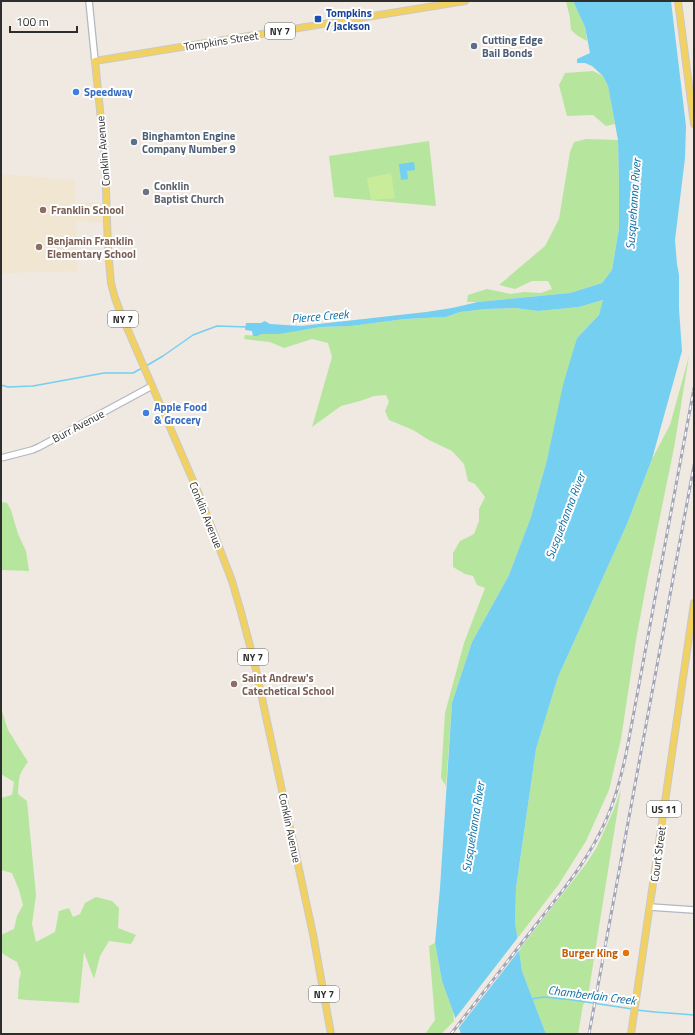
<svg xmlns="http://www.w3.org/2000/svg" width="695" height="1035" font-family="'Titillium Web',sans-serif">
  <rect width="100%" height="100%" fill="#efe9e1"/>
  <path fill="#f0e6d1" d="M1,174L75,180V202L102,203L103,223L76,221L77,271L1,273Z"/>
  <path fill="#b6e59e" d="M566,1H573L585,27L587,41L578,36L571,30L570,18Z
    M593,71L603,76L608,86L615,124L606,126L593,115L567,116L559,85L565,73Z
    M586,139L618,140L619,183V228L612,270L602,283L570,293L478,302H467L468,295L487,289L511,294L524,292L541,293L552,289L548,281H532L515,289L499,285L545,246L559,219L570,152L574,142Z
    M429,141L436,206L334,197L329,156Z
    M604,300L599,315L577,338L547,460L531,517L509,575L472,642L452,703L446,786L441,778L445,713L464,643L485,588L477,585L473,576L465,574L453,567V553L460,541L474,534L479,521V509L485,497L475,484L468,481L464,464L452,451L429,440L413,430L389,420L385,411L389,402L386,395L374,396L360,401L341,406L312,427L332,357L328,343L312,339L284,348L270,342L244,339L245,335L258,336L261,334L303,330L321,327L351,326L405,319L446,317L460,312L486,309L515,308L538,311L579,307Z
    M689,356L674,448L648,575L636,640L621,739L609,790L586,841L559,884L517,939L515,922L516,888L536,749L558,677L627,524L652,459L670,425Z
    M1,502L7,503L11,510L18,534L26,551L29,571L1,570Z
    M1,708L8,730L28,762C18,775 19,778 18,794L27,801L36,895L32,924L36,942L55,932L59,911L69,908L73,917L80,914L85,903L96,897L112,901L119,908L118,928L136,935L131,944L109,941L100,956L94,979L84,952L79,1003L27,1000L18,999L19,980L21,973L17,962L3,954L1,951V935L14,929L17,916L23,905L19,890L12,873L1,870V798L12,795L14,782L1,774Z
    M621,789L588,996L583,1005L578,1034H546L522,971L519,950L586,864L597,847L614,809Z
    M435,943L442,981L453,1012L454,1021L441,1034H425L435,1020L429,946Z"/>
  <path fill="#c9ec9a" d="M391,173L395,198L371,200L367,178Z"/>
  <path fill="#75cff0" d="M573,1H671L686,126L685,158L675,240L677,264L679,275V309L682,351L652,459L627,524L558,677L536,749L516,888L515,922L522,971L546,1034H461L442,981L435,943L440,888L452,703L472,642L509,575L531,517L547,460L563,385L577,338L599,315L603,300L579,307L538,311L515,308L486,309L460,312L446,317L405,319L351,326L321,327L279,334H261L258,336H253L252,331L245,330L246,323H261L265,321L270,324L301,326L426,312L452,308L478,302L570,293L602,283L612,270L619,228V183L618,140L608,86L603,76L592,66L585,63H577V59L590,53L585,27Z
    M414,162L415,170L407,171L408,179L401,180L399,164Z"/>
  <path fill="#efe9e1" d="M519,936L521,948L458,1029L454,1020Z"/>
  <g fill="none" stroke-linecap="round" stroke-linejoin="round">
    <path stroke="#75cff0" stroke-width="1.5" d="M146,366L163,356L193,335L217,326L247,327
      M1,385L8,387L33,386L104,373H133L142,368
      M531,999L544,997L573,1000L632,1009
      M636,1010L655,1012L694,1015"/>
    <defs>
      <path id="secondary" d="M89,1L95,61
        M1,458L32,450L39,447L152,386
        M650,907L694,910"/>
      <path id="primary" d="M678,1L694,124
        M331,1034L313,934L254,661L241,612L232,581L198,492L121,314L115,298L111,283L108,250L105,159L95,61L465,1
        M631,1034L694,603"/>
    </defs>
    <use href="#secondary" stroke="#b4b7c1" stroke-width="8"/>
    <use href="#primary" stroke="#c9c9c9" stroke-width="8"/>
    <use href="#secondary" stroke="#fff" stroke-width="5.5"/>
    <use href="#primary" stroke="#f2d163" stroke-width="6"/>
    <defs>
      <path id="rail" d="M451,1034C479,998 507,962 535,926C562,891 588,861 606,820C617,796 623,770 628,744L694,388
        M589,1034L694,465"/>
    </defs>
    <use href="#rail" stroke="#a3a6b8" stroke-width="3"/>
    <use href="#rail" stroke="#fff" stroke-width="1.5" stroke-dasharray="4.5" stroke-linecap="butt"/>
  </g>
  <rect fill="#1a4fb4" stroke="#fff" stroke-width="1.5" x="314" y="15" width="8" height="8" rx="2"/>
  <g fill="#5c6f8a" stroke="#fff" stroke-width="1.5">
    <circle cx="474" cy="46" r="4"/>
    <circle cx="134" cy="142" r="4"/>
  </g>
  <g fill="#3f7fe0" stroke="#fff" stroke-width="1.5">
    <circle cx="76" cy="92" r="4"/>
    <circle cx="146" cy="413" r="4"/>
  </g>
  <circle fill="#6b7280" stroke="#fff" stroke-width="1.5" cx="146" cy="192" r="4"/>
  <g fill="#8d6e63" stroke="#fff" stroke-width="1.5">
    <circle cx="43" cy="210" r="4"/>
    <circle cx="39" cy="247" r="4"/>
    <circle cx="234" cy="684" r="4"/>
  </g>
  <circle fill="#e8710a" stroke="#fff" stroke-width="1.5" cx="626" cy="953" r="4"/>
  <g text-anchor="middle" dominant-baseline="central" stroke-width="4" stroke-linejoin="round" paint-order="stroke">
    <g fill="#fff" stroke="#6d6d6d" stroke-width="1">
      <rect x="265" y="23" width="30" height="16" rx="3"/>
      <rect x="108" y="311" width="30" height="16" rx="3"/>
      <rect x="238" y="649" width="30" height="16" rx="3"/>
      <rect x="647" y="801" width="34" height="16" rx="3"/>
      <rect x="309" y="986" width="30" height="16" rx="3"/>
    </g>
    <g font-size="10" font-weight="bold" fill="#2e2e2e">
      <text x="280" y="31">NY 7</text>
      <text x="123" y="319">NY 7</text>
      <text x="253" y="657">NY 7</text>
      <text x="664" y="809">US 11</text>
      <text x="324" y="994">NY 7</text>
    </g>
    <g font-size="11" font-weight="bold" fill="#164399" stroke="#fff" text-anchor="start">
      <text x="326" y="13">Tompkins<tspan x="326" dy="13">/ Jackson</tspan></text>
    </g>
    <g font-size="11" font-weight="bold" fill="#4e5e75" stroke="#fff" text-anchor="start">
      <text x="482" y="40">Cutting Edge<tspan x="482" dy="13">Bail Bonds</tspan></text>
      <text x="142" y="136">Binghamton Engine<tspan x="142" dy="13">Company Number 9</tspan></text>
    </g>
    <g font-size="11" fill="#2e2e2e" stroke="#fff">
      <text transform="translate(221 41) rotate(-9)">Tompkins Street</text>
      <text transform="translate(103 151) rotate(-95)">Conklin Avenue</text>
      <text transform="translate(78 426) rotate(-28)">Burr Avenue</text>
      <text transform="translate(206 515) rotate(68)">Conklin Avenue</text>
      <text transform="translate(290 828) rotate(78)">Conklin Avenue</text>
      <text transform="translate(658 854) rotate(-82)">Court Street</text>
    </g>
    <g font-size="11" font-weight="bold" fill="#366cbe" stroke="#fff" text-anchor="start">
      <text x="84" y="92">Speedway</text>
      <text x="154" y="407">Apple Food<tspan x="154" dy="13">&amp; Grocery</tspan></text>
    </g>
    <g font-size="11" font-weight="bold" fill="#5b616d" stroke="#fff" text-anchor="start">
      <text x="154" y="186">Conklin<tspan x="154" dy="13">Baptist Church</tspan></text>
    </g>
    <g font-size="11" font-weight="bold" fill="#785e54" stroke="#fff" text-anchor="start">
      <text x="51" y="210">Franklin School</text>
      <text x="47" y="241">Benjamin Franklin<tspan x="47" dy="13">Elementary School</tspan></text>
      <text x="242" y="678">Saint Andrew's<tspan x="242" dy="13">Catechetical School</tspan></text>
    </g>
    <g font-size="11" font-weight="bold" fill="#c56008" stroke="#fff" text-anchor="end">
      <text x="618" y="953">Burger King</text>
    </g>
    <g font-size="12" font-style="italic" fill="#0d6fa3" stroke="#fff">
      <text transform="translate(633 204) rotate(-86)">Susquehanna River</text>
      <text transform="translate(320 316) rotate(-5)">Pierce Creek</text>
      <text transform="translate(565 516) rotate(-69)">Susquehanna River</text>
      <text transform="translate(473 827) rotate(-81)">Susquehanna River</text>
      <text transform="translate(592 995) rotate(7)">Chamberlain Creek</text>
    </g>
  </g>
  <rect width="695" height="1035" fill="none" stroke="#2e2e2e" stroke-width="4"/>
  <path d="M10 26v6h67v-6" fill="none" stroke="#2e2e2e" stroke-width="2"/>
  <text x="16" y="26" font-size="12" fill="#2e2e2e" stroke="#ffffff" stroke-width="3" paint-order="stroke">100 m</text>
</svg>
